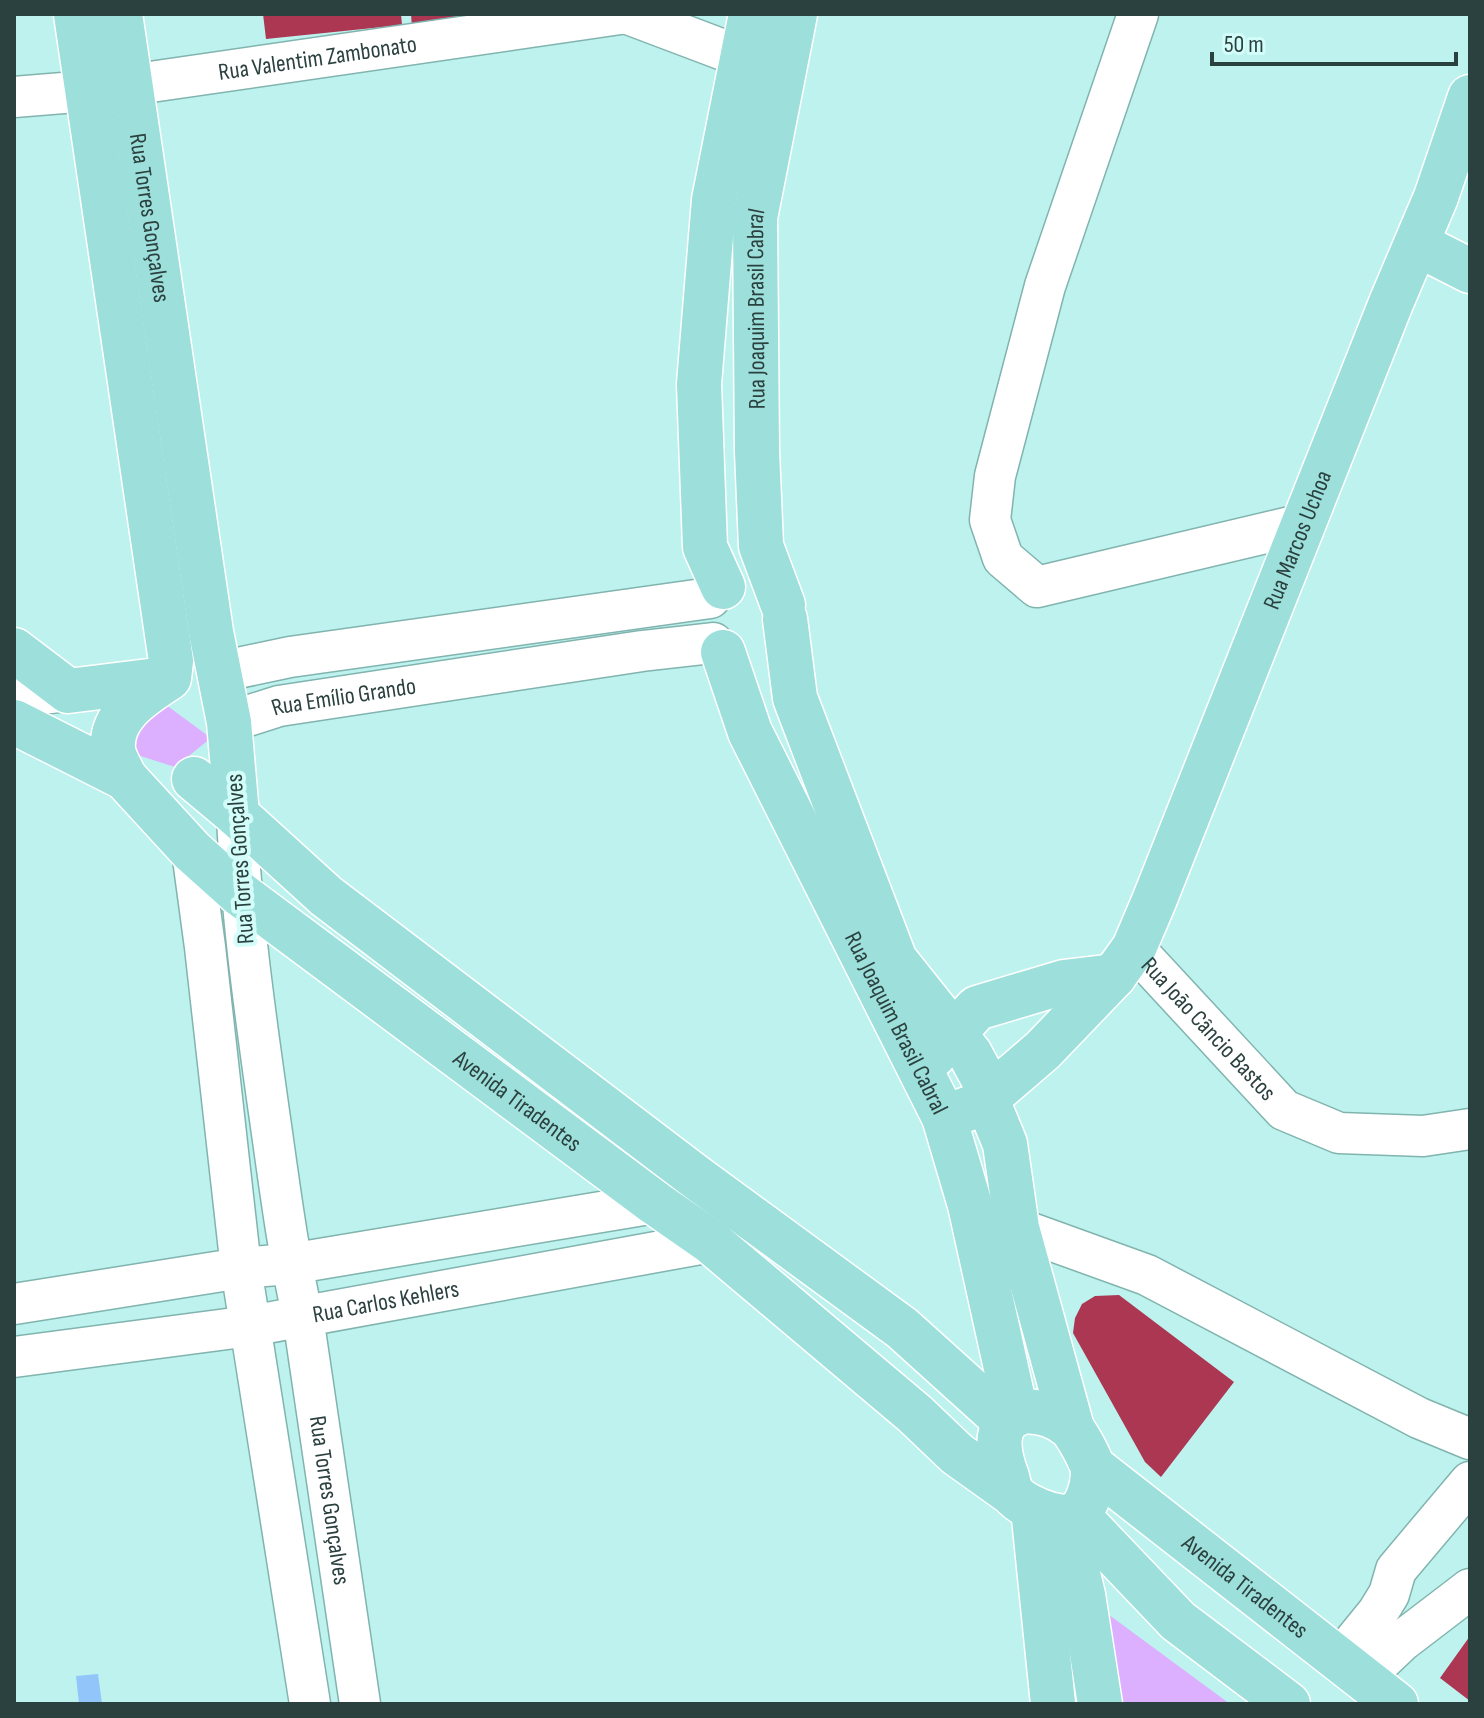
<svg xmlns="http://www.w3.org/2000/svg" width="1484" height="1718" font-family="'Sofia Sans Condensed',sans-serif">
  <rect width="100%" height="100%" fill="#bef2ee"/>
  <path fill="#dcafff" d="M162,702L211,738L175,767L125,751Z
    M1101,1609L1230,1704H1114Z"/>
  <path fill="#92c5f9" d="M98,1674L102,1704H79L76,1676Z"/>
  <path fill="#ab3753" d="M263,14H401L402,25L266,39Z
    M411,14H464V23L412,28Z
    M1119,1295L1234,1382L1161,1477L1145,1462L1073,1333L1075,1318L1082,1304L1095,1296Z
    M1470,1636V1701L1440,1678Z"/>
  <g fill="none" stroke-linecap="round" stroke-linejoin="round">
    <defs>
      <g id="minor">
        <path d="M628,14L734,54L742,61"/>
        <path d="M1138,14L1045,286L995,476L990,520L1003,558L1037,587L1303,524"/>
        <path id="s1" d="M14,97L88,91L620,14"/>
        <path d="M219,672L290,657L710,598"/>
        <path d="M14,697L68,691"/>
        <path id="s2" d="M229,722L279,706L642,651L713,643"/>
        <path id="s3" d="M237,815C241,915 255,1013 269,1112C279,1181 287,1249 303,1317L360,1704"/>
        <path d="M192,851L205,947L241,1268L310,1704"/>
        <path id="s4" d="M1134,948L1284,1110L1339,1133L1423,1136L1470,1129"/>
        <path d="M1017,1228L1147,1275L1419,1418L1470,1439"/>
        <path d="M14,1304L241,1268L290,1264L655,1203L697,1178"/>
        <path id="s5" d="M14,1357L250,1326L711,1242L730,1231"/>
        <path d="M1339,1660L1378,1612L1389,1594L1396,1570L1470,1482"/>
        <path d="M1363,1678L1402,1641L1470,1589"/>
      </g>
      <g id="major">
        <path d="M76,14L171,661L169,678C145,694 110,714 113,749C114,759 121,769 125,778"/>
        <path id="s6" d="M120,14L211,632L229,722L237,815"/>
        <path d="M1417,244L1470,271"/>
        <path d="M723,587L705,547L699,384L714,200L751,14"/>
        <path id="s7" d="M783,605L761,546L757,451L755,218L795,14"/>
        <path d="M785,619L795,698L895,960L970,1054L984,1080L987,1100L1005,1144L1017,1228L1072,1428"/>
        <path d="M14,650L68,691L165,679"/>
        <path id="s8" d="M723,652L750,732L944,1117L970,1205L1016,1413"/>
        <path id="s9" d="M14,722L125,778L192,851L240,894L655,1203L711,1242L915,1414L957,1454L1013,1494"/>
        <path d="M194,779L237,815L326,896L697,1178L902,1328L1005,1421"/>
        <path d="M933,1056L977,1008L1064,982L1114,976"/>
        <path id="s10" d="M944,1117L979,1105L1043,1050L1114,976L1134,948L1154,901L1391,303L1436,197L1470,97"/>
        <path d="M1025,1411C1042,1412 1056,1415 1070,1427C1076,1432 1093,1463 1093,1470C1093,1487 1087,1513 1069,1516C1055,1519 1022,1506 1013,1494C1010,1490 1008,1481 1007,1477C997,1451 992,1419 1025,1411Z"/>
        <path id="s11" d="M1094,1468L1396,1704"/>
        <path d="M1033,1508L1053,1704"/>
        <path d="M1077,1515L1178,1621L1288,1704"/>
        <path d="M1065,1518L1083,1595L1100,1704"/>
      </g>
    </defs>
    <use href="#minor" stroke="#81b4af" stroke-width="43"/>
    <use href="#major" stroke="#fff" stroke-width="47"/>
    <use href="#minor" stroke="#fff" stroke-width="40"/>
    <use href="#major" stroke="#9ddfdb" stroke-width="44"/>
  </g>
  <g text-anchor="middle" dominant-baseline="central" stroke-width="8" stroke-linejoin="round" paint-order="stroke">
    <g font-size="24" fill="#2b413f" stroke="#d3fdf9">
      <text stroke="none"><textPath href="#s1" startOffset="306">Rua Valentim Zambonato</textPath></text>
      <text stroke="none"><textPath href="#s6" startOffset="206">Rua Torres Gonçalves</textPath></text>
      <text stroke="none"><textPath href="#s7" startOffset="300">Rua Joaquim Brasil Cabral</textPath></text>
      <text stroke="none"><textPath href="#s10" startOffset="698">Rua Marcos Uchoa</textPath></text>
      <text stroke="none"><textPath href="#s2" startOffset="118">Rua Emílio Grando</textPath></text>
      <text transform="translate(240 859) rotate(-94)">Rua Torres Gonçalves</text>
      <text stroke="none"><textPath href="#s8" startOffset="410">Rua Joaquim Brasil Cabral</textPath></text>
      <text stroke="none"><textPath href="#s4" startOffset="110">Rua João Câncio Bastos</textPath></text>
      <text stroke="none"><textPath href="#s9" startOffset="634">Avenida Tiradentes</textPath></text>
      <text stroke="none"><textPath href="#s5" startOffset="376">Rua Carlos Kehlers</textPath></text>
      <text stroke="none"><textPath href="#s3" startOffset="692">Rua Torres Gonçalves</textPath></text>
      <text stroke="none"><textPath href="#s11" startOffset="192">Avenida Tiradentes</textPath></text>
    </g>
  </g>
  <rect width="1484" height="1718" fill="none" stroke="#2b413f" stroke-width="32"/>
  <path d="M1212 52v12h244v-12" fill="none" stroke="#2b413f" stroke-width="4"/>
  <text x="1224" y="52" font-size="24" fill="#2b413f" stroke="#d3fdf9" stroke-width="6" paint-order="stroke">50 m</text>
</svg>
